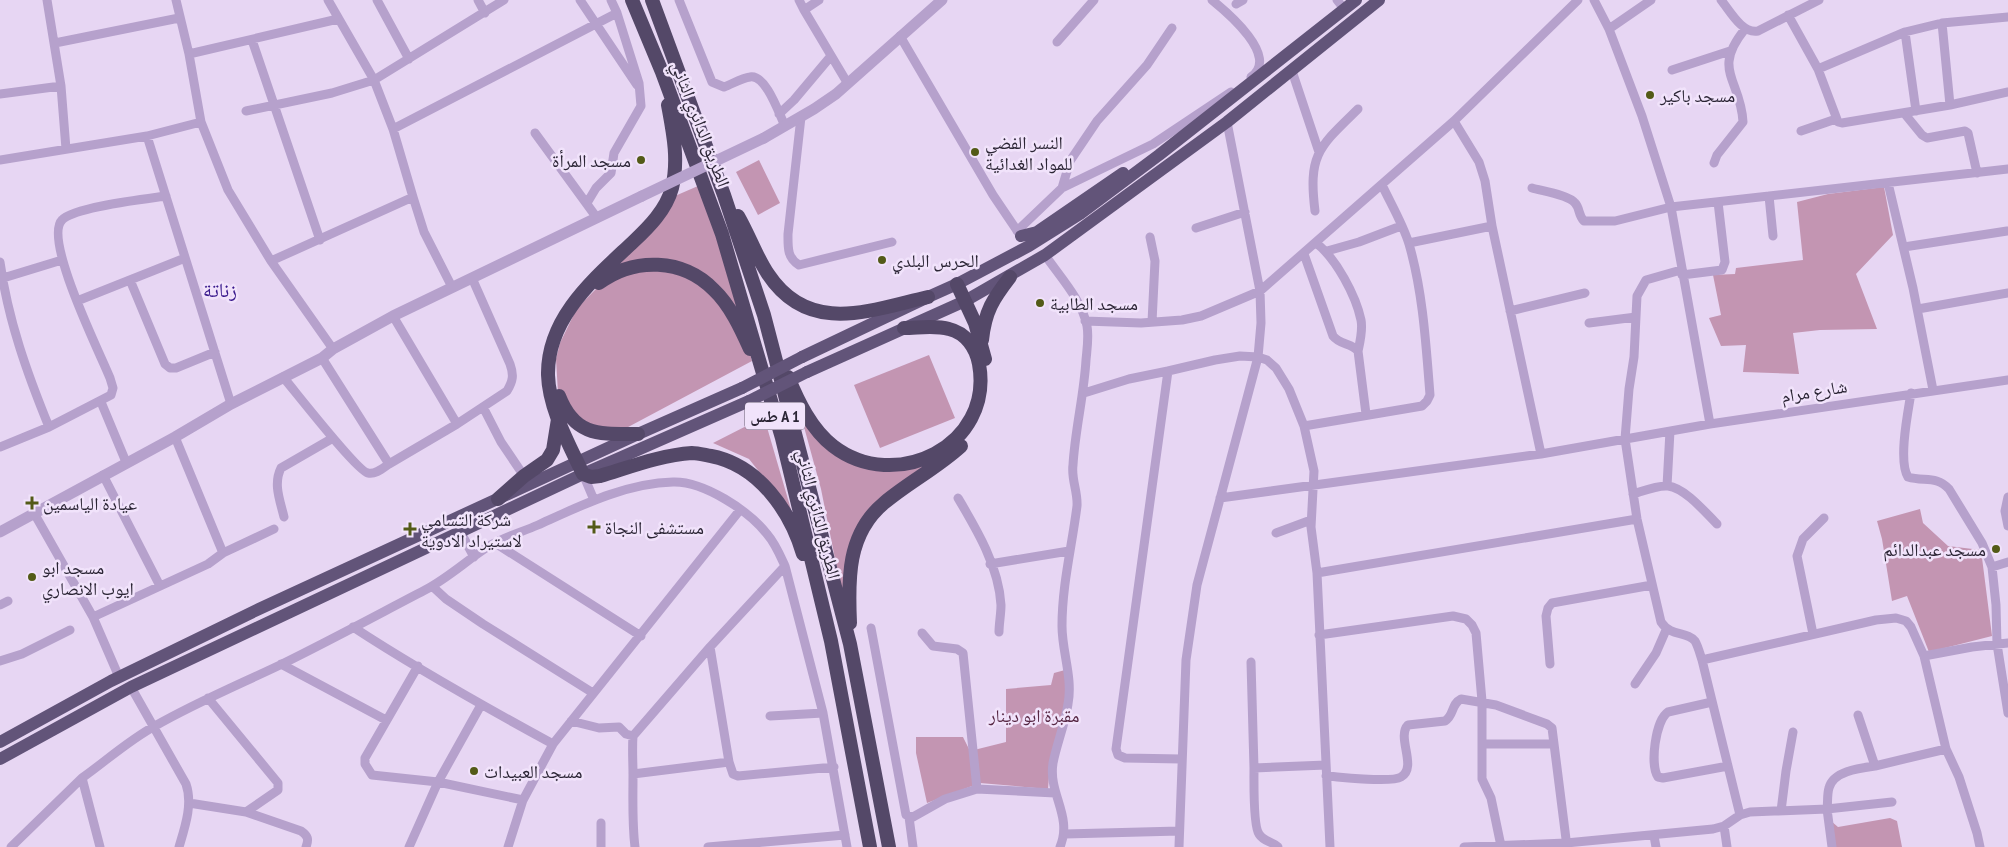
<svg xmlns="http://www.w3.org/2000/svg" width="2008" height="847" font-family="'PT Sans Narrow','Noto Naskh Arabic',sans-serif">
  <rect width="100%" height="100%" fill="#e7d6f3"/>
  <path fill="#c395b2" d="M759,160L780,203L758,215L736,172Z
    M698,186L706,187L752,361L615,434L592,432L558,393L556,359L560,343L577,308L610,275L668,199Z
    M1884,187L1893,235L1856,274L1877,329L1820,330L1793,333L1799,374L1743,372L1746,345L1721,346L1709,318L1721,315L1713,275L1735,274L1736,268L1803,260L1797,202L1828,194Z
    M929,355L955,418L880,448L854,385Z
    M795,394L833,446L895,464L959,441L868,521L846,613L821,489Z
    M764,417L792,513L749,459L713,443Z
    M1920,509L1923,523L1948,546L1981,550L1992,636L1929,652L1907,596L1892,601L1882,539L1877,521Z
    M1065,670L1067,702L1050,764L1048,789L980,783L927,803L916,753V737H963L970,751L1006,742V689L1051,685L1054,673Z
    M1890,818L1897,821L1902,847H1831V821L1838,827Z"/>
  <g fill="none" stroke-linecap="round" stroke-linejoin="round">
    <path stroke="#b6a1cc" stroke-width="9" d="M47,0L61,86L66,149
      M176,0L189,54L201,122L228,190L271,261L333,349
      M377,0L409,59
      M478,0L485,13
      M580,0L637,85
      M679,0L712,82L724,87C732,84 742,78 750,77C766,74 779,114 785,126
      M799,0L804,10
      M819,0L804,10L848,84
      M1212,0C1228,13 1280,57 1251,77
      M1337,0L1345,10
      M1594,0L1609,29L1642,116L1671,207L1710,424
      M1721,0C1730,11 1742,34 1758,31L1819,0
      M1236,4L1243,0
      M1788,15L1818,69L1838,122L1842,123L1950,105L2008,92
      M1942,23L1950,105
      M1609,29L1651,0
      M1905,32L1916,111
      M900,36L993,195L1020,235
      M252,40L320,240
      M1057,42L1094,0
      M55,43L179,18
      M189,54L338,19
      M1818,69L1905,32L1942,23L2008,17
      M1672,70L1730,51
      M1292,71L1319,152
      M0,94L61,86
      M246,111L332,93L374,80L504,0
      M1904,113L1922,135L1927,138L1965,131L1968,133L1977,173
      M779,114L794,100L831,56
      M801,117L788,234C788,247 787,258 799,265L892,242
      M1454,121L1479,162L1485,181L1492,226L1541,454
      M393,129L617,13
      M1801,131L1836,119
      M535,133L597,218
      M147,136L231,404
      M0,160L147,136L201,122
      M1714,163L1717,155L1743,122C1741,79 1711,71 1745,29
      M1888,183L1913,288L1933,390
      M1062,188L1070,161L1097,121L1147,65L1172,28
      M1532,188C1542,191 1569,195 1575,203C1580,208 1578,215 1584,221H1615L1671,207L2008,169
      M1769,196L1773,236
      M413,197L424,232L452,287
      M587,203L596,188L611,173L614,153L641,106L639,83L617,13L611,0
      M1315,211C1308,154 1319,147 1358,109
      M1196,228L1245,212
      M1017,231L1062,188L1153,144L1231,92
      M1150,237L1155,261L1152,322
      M1316,243C1336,258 1356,296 1361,320C1363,330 1360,342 1358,351
      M1409,243L1492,226
      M1904,247L2007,231
      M1327,251L1359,242L1401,226
      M1304,254L1333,336C1340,345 1351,343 1358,351L1366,414
      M1045,255C1060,277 1082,300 1087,326C1089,337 1087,349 1086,360C1084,395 1075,430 1073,465C1071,479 1078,492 1077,506C1072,546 1062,585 1062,626C1062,652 1073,678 1068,704C1065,724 1057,743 1053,763C1048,794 1073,816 1060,847
      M271,261L413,197L393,129L374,80L328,0
      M0,262C8,320 27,373 49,427
      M1681,270L1646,280L1637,296L1634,357L1629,389L1625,439L1637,519L1661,622C1671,637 1687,631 1695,641C1698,646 1700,654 1702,660L1740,815
      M1682,275L1722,270L1725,262L1718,202
      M0,279L62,260
      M130,280L165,364L170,368H176L215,352
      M77,301L185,258
      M1918,309L2008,293
      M1510,311L1585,293
      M393,316L457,424
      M1085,321L1141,323L1182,320L1201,316L1260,291L1454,121L1578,0
      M1589,323L1636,317
      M322,358L389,464L457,424L507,391C513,381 514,375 510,364L472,278
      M283,377C295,391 357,471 368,473C375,475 383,468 389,464
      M1084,393L1129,379L1168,371
      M1911,393C1908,412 1898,461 1908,477C1924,482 1936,475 1949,489L1982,543L1992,567L1996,605L1997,644L2008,713
      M101,402L126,462
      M483,407L501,442L524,476
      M1304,426L1422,406L1427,401L1430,395C1426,345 1423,292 1409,244C1403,224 1391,204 1382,185
      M0,447L49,427L111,395L113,388L110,378C100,353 43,239 62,220C74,207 145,199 166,196
      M583,474L594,500
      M103,475L160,586
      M1667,486L1670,431
      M1633,494C1643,491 1657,485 1668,486C1685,488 1705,512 1717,524
      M2008,497L2005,511L2008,526
      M958,498C977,530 999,567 1001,605C1001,614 999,624 999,632
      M1220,498L1541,454L1710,424L2008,380
      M34,513L93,617L119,677
      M284,517C280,500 273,484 281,468L333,438
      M460,531L474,557
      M1276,533L1311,520
      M495,543L641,636
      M223,553L274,529
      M990,564L1069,551
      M1992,567L2008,562
      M1317,573L1637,519
      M432,586L446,599L483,624L593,693
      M0,605L8,601
      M93,617L208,564L223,553L175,437
      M353,627C417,669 485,707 553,744
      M871,628L906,815L913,817L945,799L977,789
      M922,633L933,646L957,649L963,653L977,789L1055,793
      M1813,634L1797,556L1803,539L1824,518
      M1319,635L1453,616L1466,619L1472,625L1476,633L1482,701V779L1491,798L1501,846
      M710,647L729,762L733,774L738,776L834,767
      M1924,656L1972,647L2008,643
      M1702,660L1876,620L1896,618L1906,621L1911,627L1924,656L1946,749L1959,777L1977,833L1980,847
      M0,661L22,654L70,630
      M1251,662L1254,768
      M281,664L386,720
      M1550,664L1546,616L1548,608L1552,603L1652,585
      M418,666L365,758V764L372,775L438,782L523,800
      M1635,684L1656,653L1666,630
      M131,687L186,784C193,804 185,827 179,847
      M208,698L278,783V790L246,812
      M1712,702L1668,712C1655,721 1650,765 1658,777L1663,778L1728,766
      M1858,715L1875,766L1946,749
      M770,716L823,713
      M571,721L599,728L619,727L626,734L633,736
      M1483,744H1554
      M1181,759L1125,758L1118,755L1116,749L1168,371L1215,360L1240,356L1258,357L1267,360L1276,368L1289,389L1304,426L1314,471L1311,527L1317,573L1330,847
      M1875,766C1860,768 1833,771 1829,788C1827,794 1828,802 1827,809L1892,802
      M633,774L729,762
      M1326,776C1341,777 1391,783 1401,777C1418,767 1396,737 1408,725L1445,721C1454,716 1451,704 1461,699L1496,705L1547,724L1552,728L1567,847
      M189,803L246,812L301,831C308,836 309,839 306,847
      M1781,811L1786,771L1793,732
      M909,817L913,847
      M1724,826L1727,847
      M1065,834L1179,831
      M1654,836L1656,847
      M11,847L82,778
      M100,847L82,778C106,761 129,740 155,726C195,703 238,685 280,665C329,641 377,615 425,590C448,578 467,560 489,546C504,537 522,532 538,525C580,506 626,483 673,482C704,481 749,511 767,534C775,543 780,555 785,566L823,713L847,847
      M409,847L438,782L481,705
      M508,847L523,800L553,744L740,510
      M601,847V823
      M635,847C632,823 633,799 633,775C633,762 632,749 633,736L710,647L785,566
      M708,847L845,835
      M1179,847L1186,660L1197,585L1258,357L1261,323L1260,291L1227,122
      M1278,847C1272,841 1264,842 1259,834C1253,826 1254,780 1254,768L1326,765
      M1464,847L1566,843L1713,829L1724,826L1740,815L1750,812L1827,809L1832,847"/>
    <path stroke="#b6a1cc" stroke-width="11" d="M764,138L814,109L836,94L942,0
      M0,532L175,437L231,404L322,358L333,349L393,316L642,196"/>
    <path stroke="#625479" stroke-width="12" d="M1021,236L1037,232L1123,173
      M802,357L928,297L957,284L1029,246L1080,214L1159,155L1356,0
      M807,372L965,301L1045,255L1227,122L1379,0
      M0,742L111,681L259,609L638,434L742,388
      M0,759L131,687L583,474L749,401"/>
    <path stroke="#544868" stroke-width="14" d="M632,0L662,72L722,234L782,438L831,641L870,847
      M652,0L724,195L764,315L850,644L889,847
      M668,105C673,132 679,160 672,188C666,210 649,227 633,242C595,278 547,317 548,375C549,409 569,444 583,474L591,477L600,476C630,467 661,455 692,453C698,453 705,455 711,456C758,465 790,510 803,554
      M738,216C749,235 756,256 768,274C809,336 871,310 928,297
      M599,283C634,257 683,258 714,290C730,305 741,329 750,349
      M957,284L975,323L985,359
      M982,340C985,311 993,299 1010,277
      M788,377C798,401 811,429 833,446C895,494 994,446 979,364C976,348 966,333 949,329C935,325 918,328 904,328
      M559,396C575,437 600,434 638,434
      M498,499L524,476L547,460L553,450L558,419
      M850,623C848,579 847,534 884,503C909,482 937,468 961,446"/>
    <path stroke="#b6a1cc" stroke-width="11" d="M642,196L764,138"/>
    <path stroke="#625479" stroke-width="12" d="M742,388L802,357
      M749,401L807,372"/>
  </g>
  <g fill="#535a17" stroke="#f1e3fb" stroke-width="2">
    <circle cx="1650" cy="95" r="5"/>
    <circle cx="975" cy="152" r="5"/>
    <circle cx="641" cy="160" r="5"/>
    <circle cx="882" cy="260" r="5"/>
    <circle cx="1040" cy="303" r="5"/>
    <path d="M29.5 495.5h5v5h5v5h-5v5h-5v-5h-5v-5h5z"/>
    <path d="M591.5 519.5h5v5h5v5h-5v5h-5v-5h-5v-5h5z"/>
    <path d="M407.5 521.5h5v5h5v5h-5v5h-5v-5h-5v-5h5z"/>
    <circle cx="1996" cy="549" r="5"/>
    <circle cx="32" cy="577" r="5"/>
    <circle cx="474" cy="771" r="5"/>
  </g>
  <g text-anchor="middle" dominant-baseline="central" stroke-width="5" stroke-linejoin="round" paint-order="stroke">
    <rect fill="#f1e3fb" stroke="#665e70" stroke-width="1" x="745" y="402.5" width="60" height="27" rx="4"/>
    <g font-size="16" font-weight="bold" fill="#2b2535">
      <text x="775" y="416">طس A 1</text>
    </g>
    <g font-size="18" fill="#2b2535" stroke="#f1e3fb" text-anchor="start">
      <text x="1660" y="95">مسجد باكير</text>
      <text x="985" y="142">النسر الفضي<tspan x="985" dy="21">للمواد الغدائية</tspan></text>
      <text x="631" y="160" text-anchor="end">مسجد المرأة</text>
      <text x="892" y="260">الحرس البلدي</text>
      <text x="1050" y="303">مسجد الطابية</text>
      <text x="43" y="503">عيادة الياسمين</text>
      <text x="421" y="519">شركة التسامي<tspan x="421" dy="21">لاستيراد الادوية</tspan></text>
      <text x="605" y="527">مستشفى النجاة</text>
      <text x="1986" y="549" text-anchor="end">مسجد عبدالدائم</text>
      <text x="42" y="567">مسجد ابو<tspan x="42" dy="21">ايوب الانصاري</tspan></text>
      <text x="484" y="771">مسجد العبيدات</text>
    </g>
    <g font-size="18" fill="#2b2535" stroke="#f1e3fb">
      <text transform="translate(701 124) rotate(69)">الطريق الدائري الثاني</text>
      <text transform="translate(1814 391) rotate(-9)">شارع مرام</text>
      <text transform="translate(819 514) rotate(76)">الطريق الدائري الثاني</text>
    </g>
    <g font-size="18" fill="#562643" stroke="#f1e3fb">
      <text x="1034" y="715">مقبرة ابو دينار</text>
    </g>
    <g font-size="20" fill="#37178b" stroke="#f1e3fb">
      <text x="220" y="290">زناتة</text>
    </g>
  </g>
</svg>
